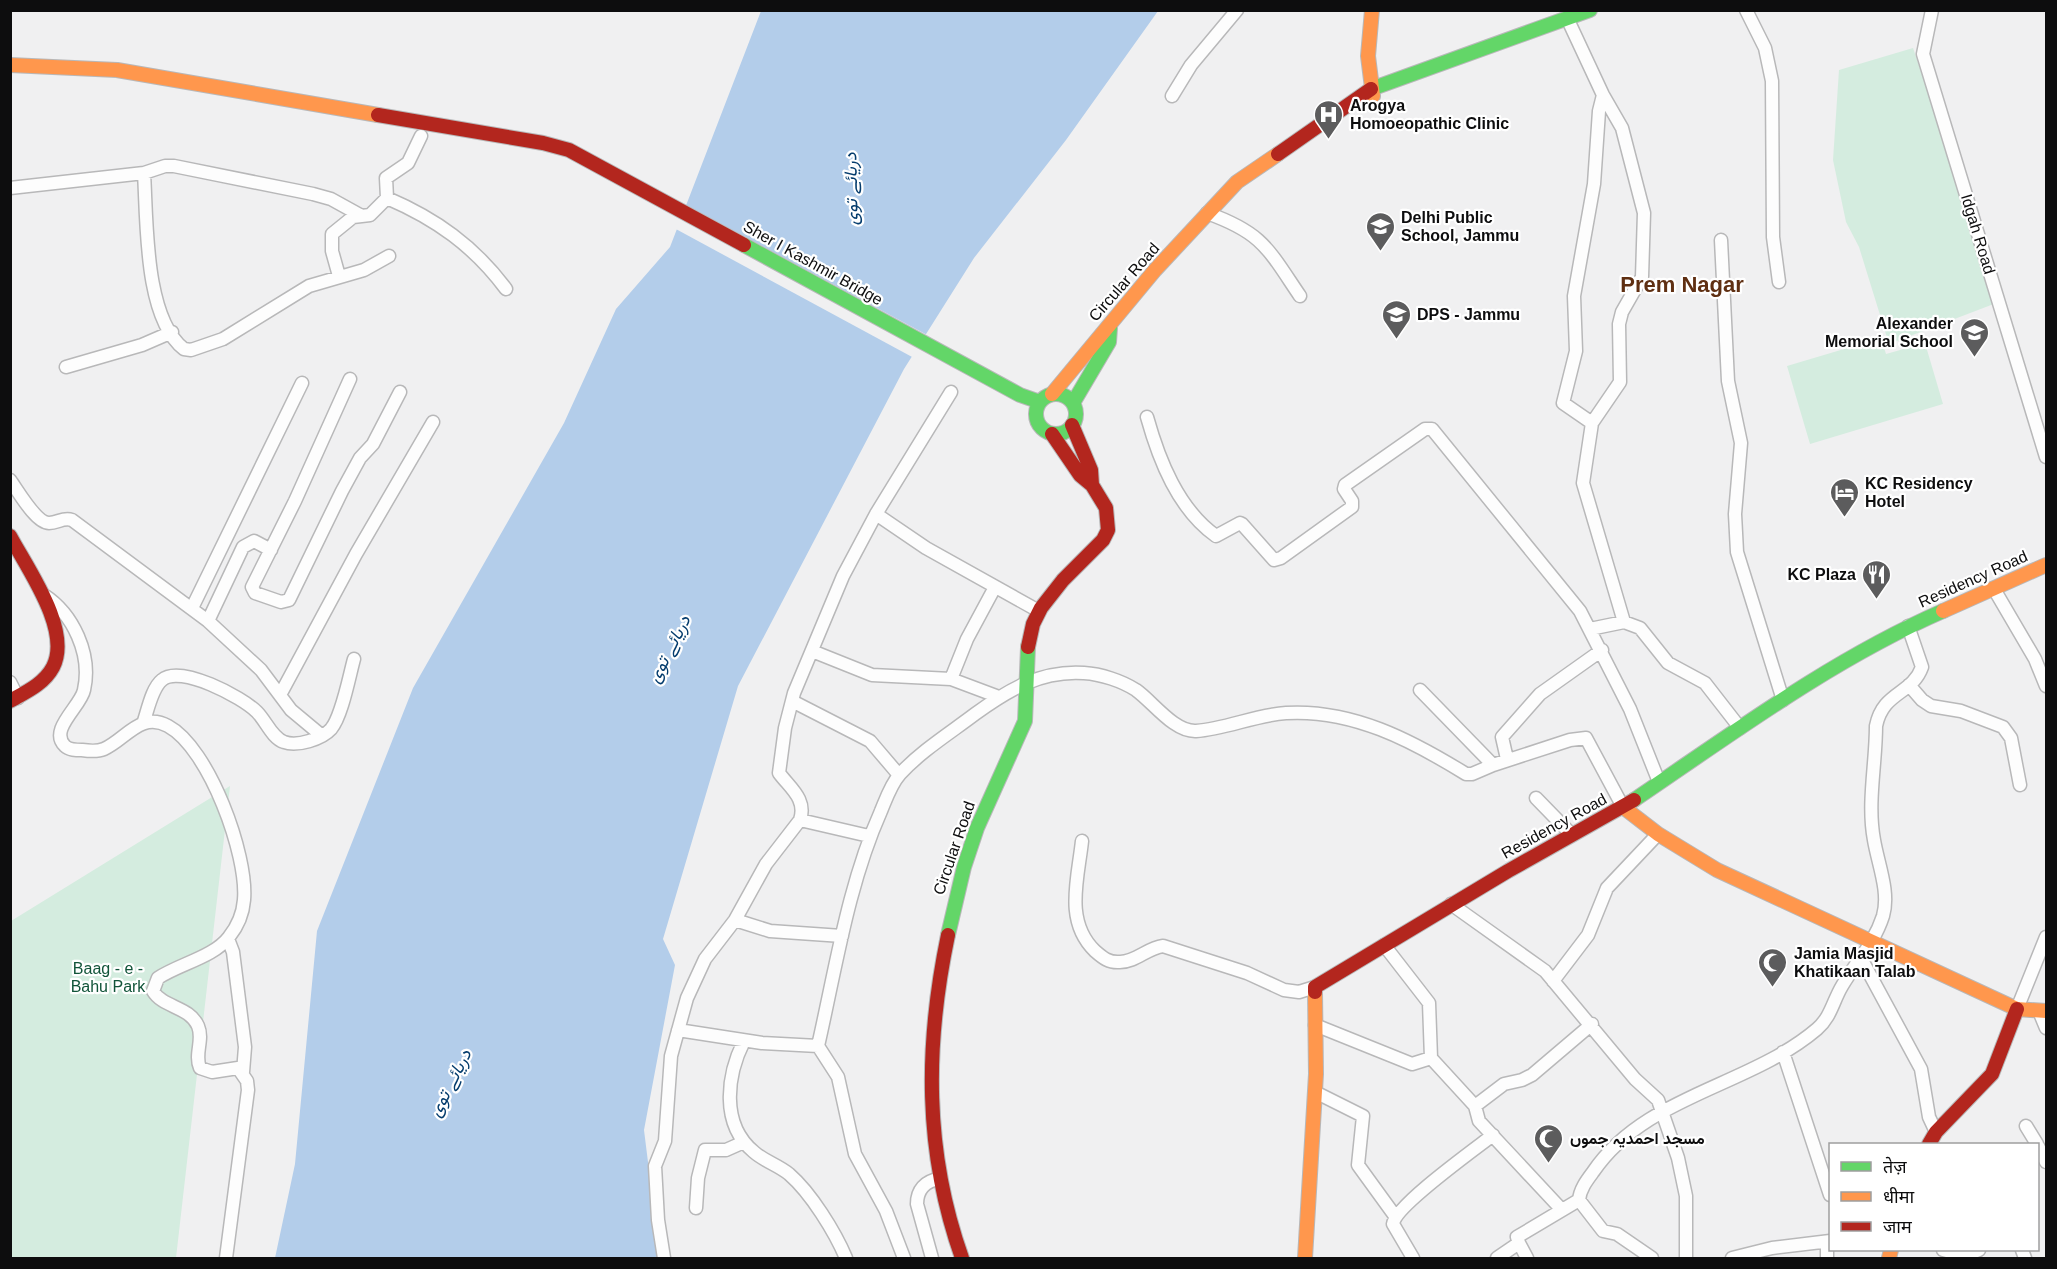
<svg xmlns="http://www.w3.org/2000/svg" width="2057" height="1269" font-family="Arial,Vazirmatn,'Noto Sans Devanagari',sans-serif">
  <rect width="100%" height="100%" fill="#f0f0f1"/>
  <path fill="#d4ecdf" d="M1913,48L1999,302L1889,344L1859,247L1846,222L1833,160L1839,70Z
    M1881,338L1886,354L1925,343L1943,404L1810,444L1787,366Z
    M230,786L176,1258H11V921Z"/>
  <path fill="#b3cdea" d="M761,11H1158L1066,140L974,258L904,369L738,686L663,939L675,965L644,1130L660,1258H275L295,1164L317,931L413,688L564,423L616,309L670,247Z"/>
  <path fill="#f0f0f1" d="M684,204L929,336L914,358L674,228Z"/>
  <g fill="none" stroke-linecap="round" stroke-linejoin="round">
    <defs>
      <path id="street" d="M1746,10L1765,48L1772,81L1773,237L1779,282
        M1932,10L1923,54L2046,457
        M1568,20L1603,95L1622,128L1644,213L1642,277L1622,312L1619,324L1620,382L1592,423L1583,483L1624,622
        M1172,96L1191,65L1237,10
        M144,173C147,220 144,318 184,349L191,350L223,339L309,286L364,270L389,256
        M10,188L144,173L165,166H174L313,194L331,199L360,215
        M387,198L386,178L408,163L421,136
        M1207,213C1263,233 1268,249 1300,296
        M1721,240L1728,381L1741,443L1735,514L1737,552L1783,700
        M339,276L332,251V234L353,217L370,215L387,198C436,219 474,246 506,289
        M66,367L142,345L172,332
        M350,379L295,501L252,587L255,593L281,602L289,600L342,491L360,458L373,444L400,392
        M1147,417C1159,460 1178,509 1216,536L1240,523L1242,524L1274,560L1281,558L1352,507V501L1344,489L1345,485L1425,429H1432L1580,611L1630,709L1659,782
        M1592,423L1563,403L1576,351L1574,296L1594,184L1599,111L1603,95
        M10,480C18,491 36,523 49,523C58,523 63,517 72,520L208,621L261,670L291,710L321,735
        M876,514L926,548L1037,610
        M1994,589L2035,659L2046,686
        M44,595C73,614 92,654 84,690C81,706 48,730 65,746C69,750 76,750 82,750C89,751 97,752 104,749C126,739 141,711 168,726C209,748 248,855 244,900C243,913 237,927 229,937C214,957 179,964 158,978L153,991C163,1008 189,1006 198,1026C204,1040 194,1054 200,1068L212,1072L238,1068L247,1081L248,1090L226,1258
        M192,608L302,383
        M208,621L243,547L254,541L271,550
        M1590,629L1624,622L1640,628L1668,663L1705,683L1740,728
        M812,651L872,675L951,679L999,697
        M951,679L967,639L995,587
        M10,682L18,698
        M1909,685L1922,700L1931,706L1961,711L2003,727L2011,738L2020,785
        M280,695L356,554L433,422
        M792,701L870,741L899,775
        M144,721C148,709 152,688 162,680C180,664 242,697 257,712C266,721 272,738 284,742C297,747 322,739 331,729C342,716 349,677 354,659
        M1507,759L1502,737L1540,694L1602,650
        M1493,765L1570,740L1586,738L1623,807
        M1536,798L1572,835
        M800,820L869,836
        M1082,841C1078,879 1064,921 1095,951C1103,958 1109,963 1120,962C1136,962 1147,948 1163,946L1247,973L1284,990L1299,992L1315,987
        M1451,904L1545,971L1635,1079L1658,1100L1678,1158L1686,1196V1258
        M735,920L770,931L842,936
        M228,939L233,952L245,1047L243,1072
        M1384,945L1429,1003L1431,1058L1475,1106L1479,1121L1562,1210
        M1862,960L1921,1069L1929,1117L1936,1132
        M1553,981L1588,935L1607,888L1658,834
        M2017,1009L2046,937
        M2039,1011L2046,1028
        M1315,1025L1412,1064L1431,1058
        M678,1030L762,1043L818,1046
        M744,1041C727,1075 720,1124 754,1152C764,1161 778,1165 789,1174C811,1193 835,1232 846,1258
        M1783,1052L1830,1195
        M1315,1092L1363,1116L1358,1165L1395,1216
        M1475,1106L1504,1084L1522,1080L1532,1075L1592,1024
        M2026,1126L2037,1144
        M2038,1146L2046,1162
        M1579,1200L1603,1231L1617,1234L1652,1258
        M696,1208L698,1178L705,1150H726L744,1142
        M1827,1242V1258
        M1519,1243L1517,1237L1579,1200C1580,1189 1587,1180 1593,1172C1645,1095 1749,1087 1817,1029C1831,1017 1833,1001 1842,986C1856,962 1874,944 1883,916C1890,892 1878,864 1874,840C1867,803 1876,764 1876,726C1883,691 1912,695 1922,667L1908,626
        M1943,1250L1965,1256L1979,1250
        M2022,1250L2025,1258
        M664,1258L658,1220L655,1166L665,1141L671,1056L687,998L705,959L735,920L766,864L800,820C807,799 790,788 779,773L785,728L794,693L843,576L876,514L951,392
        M904,1258L886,1211L855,1154L838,1077L818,1046C836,967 848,885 881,811C886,799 891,784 900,774C921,751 950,733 975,714C1008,690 1041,670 1084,673C1101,674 1122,681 1136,690C1153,702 1174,732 1196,731C1226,729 1255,715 1286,713C1352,709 1411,740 1466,774H1472L1493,765L1420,690
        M932,1258L917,1204C917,1190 925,1181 939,1179
        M1413,1258L1393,1224C1395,1206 1475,1149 1493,1135
        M1497,1258L1519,1243L1527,1258
        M1732,1258L1772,1248L1830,1241"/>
      <path id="fast" d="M1371,89L1590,10
        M744,245L1020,395L1040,402
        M1036 414a20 20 0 1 1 40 0a20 20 0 1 1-40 0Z
        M1073,403L1109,342L1110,328
        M1634,800C1733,733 1833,659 1943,611
        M948,935L964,867L977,828L1025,721L1028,647"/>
      <path id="slow" d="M10,65L117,70L378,115
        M1369,99L1373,96L1368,56L1372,10
        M1052,394L1155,270L1237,182L1278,154
        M1943,611L2046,565
        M1623,807L1658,834L1717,870L2017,1009L2046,1011
        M1305,1258L1316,1074L1315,992
        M1889,1258L1891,1250"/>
      <path id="jam" d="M378,115L543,143L569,150L744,245
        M1278,154L1371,89
        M1072,425L1091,470L1092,485
        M10,536C27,568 72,630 53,667C44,684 26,692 10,701
        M1028,647L1033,624L1041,608L1063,580L1103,540L1108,530L1106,508L1092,485L1080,475L1052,434
        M948,935C925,1045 924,1151 962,1258
        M1315,992V987L1508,871L1634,800
        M1929,1144L1936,1132L1992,1074L2017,1009"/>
    </defs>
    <use href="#street" stroke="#b8b8b9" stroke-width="15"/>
    <use href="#fast" stroke="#b8b8b9" stroke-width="16"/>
    <use href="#slow" stroke="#b8b8b9" stroke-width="16"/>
    <use href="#jam" stroke="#b8b8b9" stroke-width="16"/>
    <use href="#street" stroke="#fdfdfd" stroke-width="12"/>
    <use href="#fast" stroke="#63d668" stroke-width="14"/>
    <use href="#slow" stroke="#ff974d" stroke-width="14"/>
    <use href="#jam" stroke="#b3261e" stroke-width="14"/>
  </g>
  <defs>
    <symbol id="hospital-pin" viewBox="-11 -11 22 30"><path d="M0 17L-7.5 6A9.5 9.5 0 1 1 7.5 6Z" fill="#5c5c5d" stroke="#fff"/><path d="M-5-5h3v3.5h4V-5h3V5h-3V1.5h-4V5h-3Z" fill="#fff"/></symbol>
    <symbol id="school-pin" viewBox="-11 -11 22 30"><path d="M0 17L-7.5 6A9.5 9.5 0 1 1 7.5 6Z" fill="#5c5c5d" stroke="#fff"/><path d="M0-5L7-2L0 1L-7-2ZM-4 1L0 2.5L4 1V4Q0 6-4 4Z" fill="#fff"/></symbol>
    <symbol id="university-pin" viewBox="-11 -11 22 30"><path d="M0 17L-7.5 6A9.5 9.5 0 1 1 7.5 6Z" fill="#5c5c5d" stroke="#fff"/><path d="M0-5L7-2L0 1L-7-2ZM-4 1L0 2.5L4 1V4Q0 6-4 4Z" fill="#fff"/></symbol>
    <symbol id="hotel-pin" viewBox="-11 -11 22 30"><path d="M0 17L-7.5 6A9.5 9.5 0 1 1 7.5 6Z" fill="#5c5c5d" stroke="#fff"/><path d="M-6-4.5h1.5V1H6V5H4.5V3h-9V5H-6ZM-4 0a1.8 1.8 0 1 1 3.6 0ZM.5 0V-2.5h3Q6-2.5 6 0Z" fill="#fff"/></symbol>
    <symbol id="restaurant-pin" viewBox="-11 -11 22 30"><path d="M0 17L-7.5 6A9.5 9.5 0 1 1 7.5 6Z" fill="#5c5c5d" stroke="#fff"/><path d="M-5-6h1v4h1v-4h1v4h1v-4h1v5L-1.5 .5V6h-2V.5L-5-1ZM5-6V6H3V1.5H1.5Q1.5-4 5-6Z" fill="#fff"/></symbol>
    <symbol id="mosque-pin" viewBox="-11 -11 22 30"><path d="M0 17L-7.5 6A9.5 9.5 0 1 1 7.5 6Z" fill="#5c5c5d" stroke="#fff"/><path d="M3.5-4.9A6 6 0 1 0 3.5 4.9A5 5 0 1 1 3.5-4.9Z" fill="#fff"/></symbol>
  </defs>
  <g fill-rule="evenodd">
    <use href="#hospital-pin" x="1312" y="98" width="33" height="45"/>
    <use href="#school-pin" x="1364" y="210" width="33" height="45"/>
    <use href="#university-pin" x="1380" y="298" width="33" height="45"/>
    <use href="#school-pin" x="1958" y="316" width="33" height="45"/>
    <use href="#hotel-pin" x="1828" y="476" width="33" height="45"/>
    <use href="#restaurant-pin" x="1860" y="558" width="33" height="45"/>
    <use href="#mosque-pin" x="1756" y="946" width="33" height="45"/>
    <use href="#mosque-pin" x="1532" y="1122" width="33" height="45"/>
  </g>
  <g text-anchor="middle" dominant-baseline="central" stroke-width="4.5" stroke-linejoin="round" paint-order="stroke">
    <g font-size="16" font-weight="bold" fill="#0d0d0e" stroke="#fff" text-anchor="start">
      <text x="1350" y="105">Arogya<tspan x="1350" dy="18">Homoeopathic Clinic</tspan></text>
      <text x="1401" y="217">Delhi Public<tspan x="1401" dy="18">School, Jammu</tspan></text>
      <text x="1417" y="314">DPS - Jammu</text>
      <text x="1953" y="323" text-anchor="end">Alexander<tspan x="1953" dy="18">Memorial School</tspan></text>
      <text x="1865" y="483">KC Residency<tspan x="1865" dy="18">Hotel</tspan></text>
      <text x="1856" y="574" text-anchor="end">KC Plaza</text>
      <text x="1794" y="953">Jamia Masjid<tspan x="1794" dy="18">Khatikaan Talab</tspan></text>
      <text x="1570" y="1138">مسجد احمدیہ جموں</text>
    </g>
    <g font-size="16" fill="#0d0d0e" stroke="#fff">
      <text transform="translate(1978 234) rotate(73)">Idgah Road</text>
      <text transform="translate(813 263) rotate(29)">Sher I Kashmir Bridge</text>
      <text transform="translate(1124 282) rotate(-49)">Circular Road</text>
      <text transform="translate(1973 579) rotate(-24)">Residency Road</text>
      <text transform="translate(1554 826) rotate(-29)">Residency Road</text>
      <text transform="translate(954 848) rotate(-71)">Circular Road</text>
    </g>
    <g font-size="16" fill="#115439" stroke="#fff">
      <text x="108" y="968">Baag - e -<tspan x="108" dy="18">Bahu Park</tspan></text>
    </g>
    <g font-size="18" font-style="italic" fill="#043c6d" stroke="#fff">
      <text transform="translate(851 189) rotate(-91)">دریائے توی</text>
      <text transform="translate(669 649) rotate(-63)">دریائے توی</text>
      <text transform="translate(450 1083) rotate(-63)">دریائے توی</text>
    </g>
    <g font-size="22" font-weight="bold" fill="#5f2f12" stroke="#fff">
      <text x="1682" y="284">Prem Nagar</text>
    </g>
  </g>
  <rect width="2057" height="1269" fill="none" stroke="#0d0d0e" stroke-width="24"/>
  <rect x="1829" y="1143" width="210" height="108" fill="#ffffff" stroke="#9e9e9f" stroke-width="1.5"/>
  <rect x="1841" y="1162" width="30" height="9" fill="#63d668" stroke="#9e9e9f" stroke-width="1.5"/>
  <text x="1883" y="1173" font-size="18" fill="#0d0d0e">तेज़</text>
  <rect x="1841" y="1192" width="30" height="9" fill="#ff974d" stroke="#9e9e9f" stroke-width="1.5"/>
  <text x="1883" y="1203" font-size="18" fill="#0d0d0e">धीमा</text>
  <rect x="1841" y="1222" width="30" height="9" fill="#b3261e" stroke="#9e9e9f" stroke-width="1.5"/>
  <text x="1883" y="1233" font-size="18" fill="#0d0d0e">जाम</text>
</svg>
